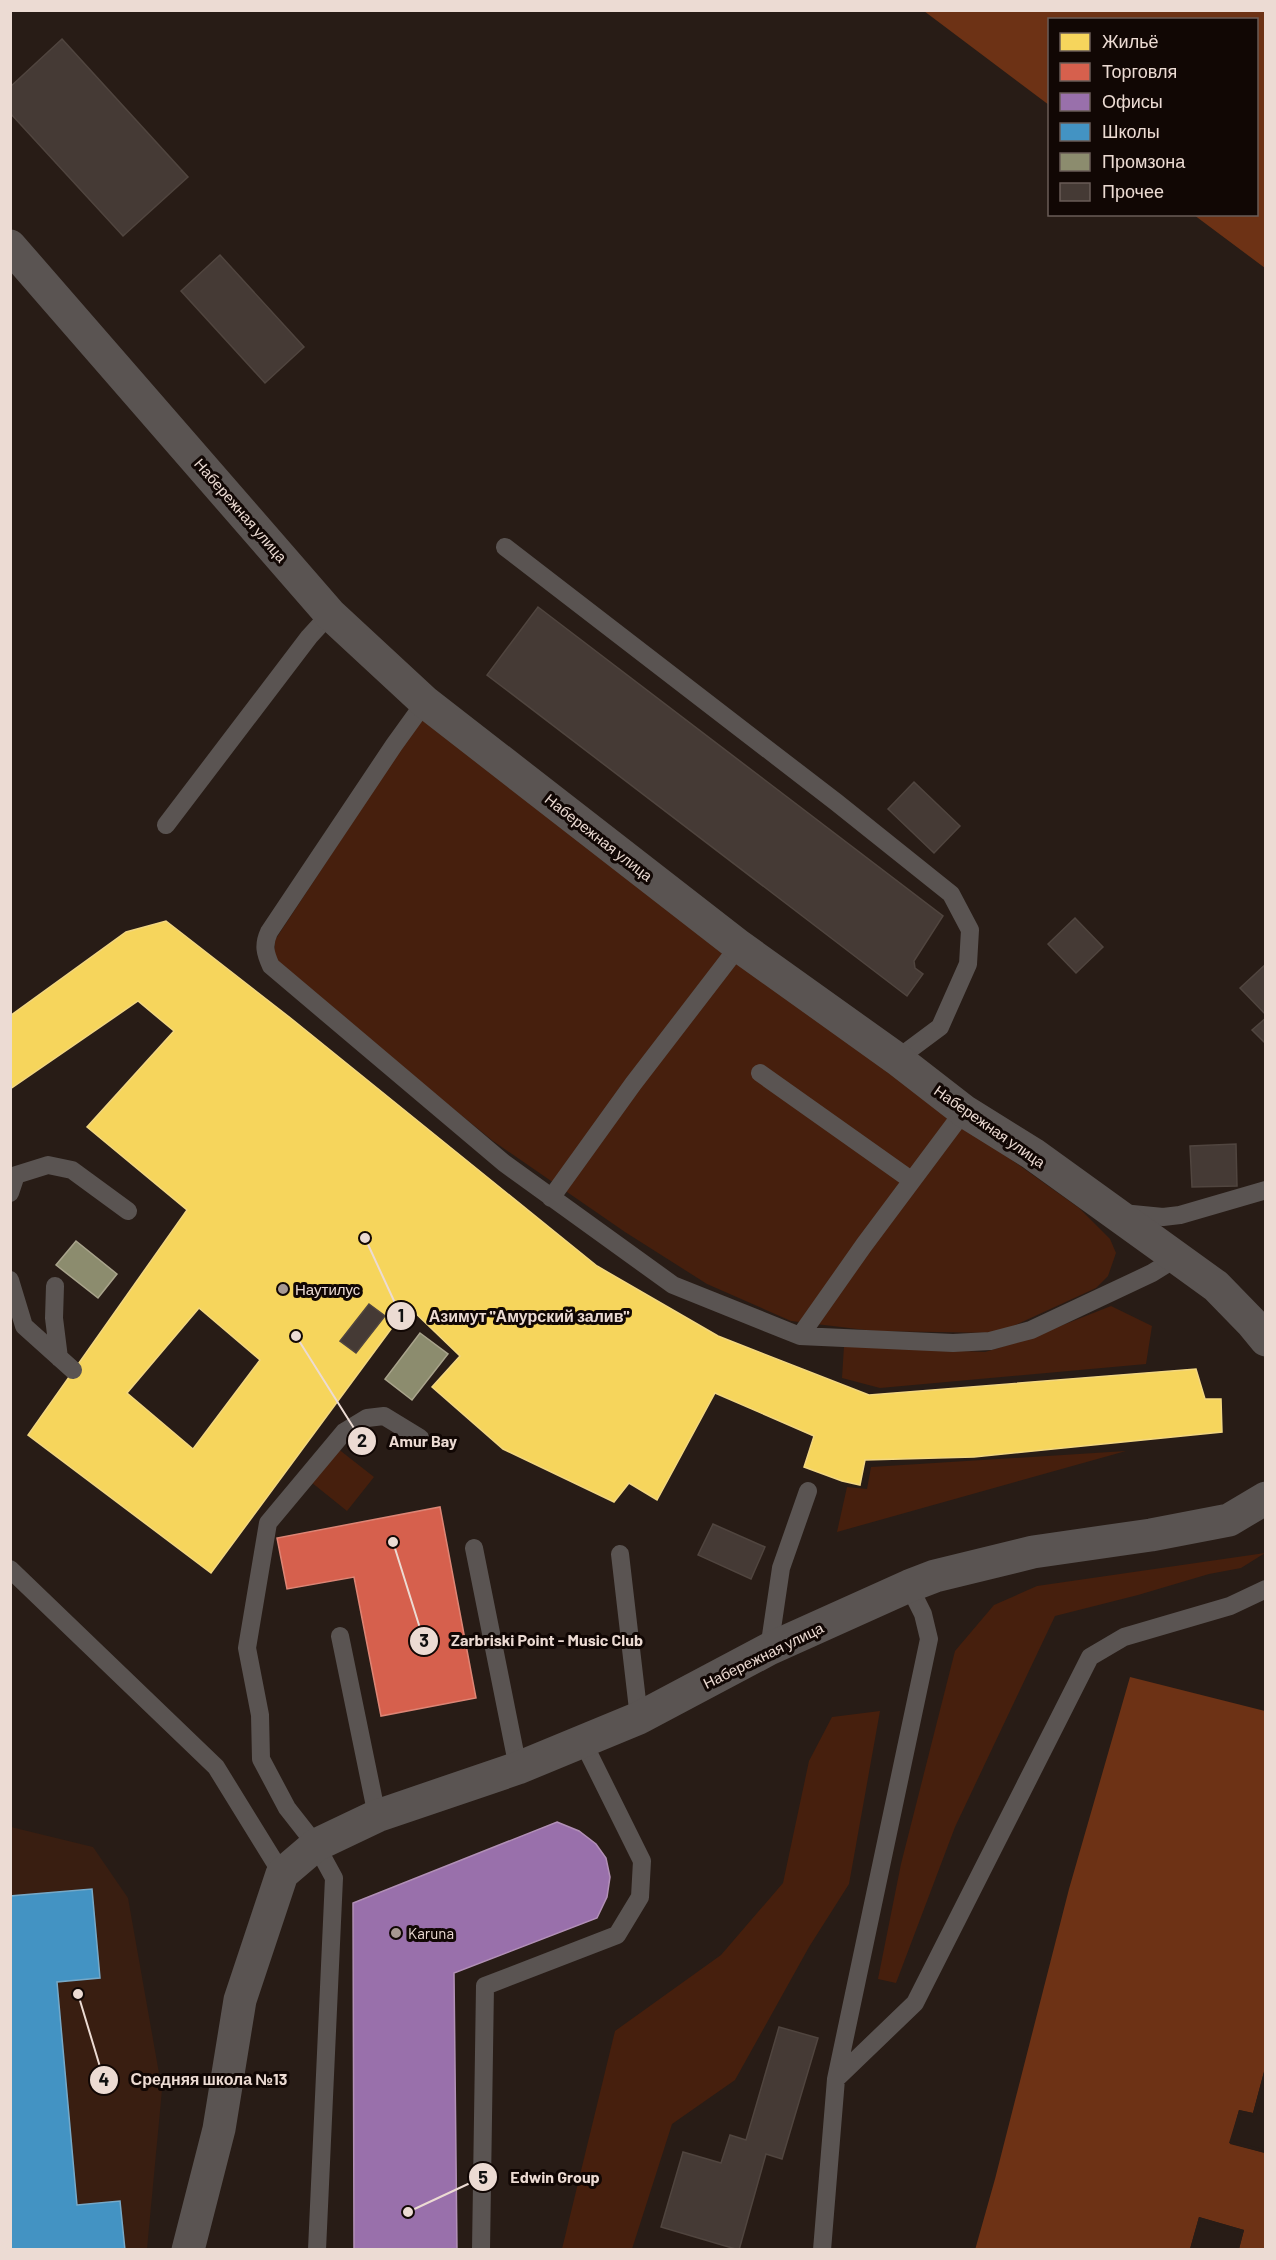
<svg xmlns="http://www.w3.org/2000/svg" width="1276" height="2260" font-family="Barlow,sans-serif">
  <rect width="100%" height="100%" fill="#281c16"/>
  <path fill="#391e11" d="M11,1827L93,1847L128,1898L162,2090L147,2249L11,2250Z"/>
  <path fill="#461f0d" d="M421,718L950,1116L1079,1208L1110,1239L1116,1253L1108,1276L1096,1288L998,1333L874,1331L791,1321L707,1284L625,1232L493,1141L281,969L274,956L275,940Z
    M1111,1306L1152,1326L1146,1364L880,1388L842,1378L844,1346L985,1352L1025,1340Z
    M337,1448L374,1477L347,1511L311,1482Z
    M1126,1451L837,1532L847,1487L867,1489L871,1467Z
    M1265,1553L1241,1568L1209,1574L1138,1595L1055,1616L955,1827L896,1983L878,1979L901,1864L955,1651L994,1605L1037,1586Z
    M880,1711L849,1884L809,1947L735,2080L672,2124L632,2249H562L615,2031L721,1955L783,1883L809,1761L832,1717Z"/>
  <path fill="#6d3215" d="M924,11H1265V268L1194,215L1256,214V20H1050L1049,105Z
    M1130,1677L1265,1711V2068L1253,2113L1239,2110L1230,2144L1265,2153V2249H1239L1244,2230L1199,2217L1190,2249L975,2250L995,2179L1069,1889Z"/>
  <path fill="#281c16" d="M1265,2068L1266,2079L1256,2115L1253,2116L1241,2113L1233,2141L1266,2150L1265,2153L1229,2143L1239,2110L1253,2113Z
    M1199,2217L1244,2230L1239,2249H1236L1241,2232L1201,2220L1193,2250L1190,2249Z"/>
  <path fill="#f6d55c" stroke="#f3d780" stroke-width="1.5" fill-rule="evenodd" d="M166,921L293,1020L597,1266L718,1336L869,1395L1196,1369L1205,1399H1221L1222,1432L974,1457L865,1460L860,1485L842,1481L804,1467L814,1436L715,1393L657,1500L629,1483L614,1502L503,1449L432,1387L460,1356L408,1306L211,1573L28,1435L187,1210L87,1127L174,1031L138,1001L10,1089V1016L126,932ZM199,1308L260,1360L193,1449L127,1393Z"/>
  <path fill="#d6604d" stroke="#dd8575" stroke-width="1.5" d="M440,1507L476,1698L381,1716L354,1577L287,1589L277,1538Z"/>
  <path fill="#9970ab" stroke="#b290b7" stroke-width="1.5" d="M557,1822L579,1831L596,1844L606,1858L610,1877L607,1897L597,1918L454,1973L457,2250H354L353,1903Z"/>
  <path fill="#4393c3" stroke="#76a9c8" stroke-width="1.5" d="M92,1889L100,1978L57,1982L77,2205L120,2201L125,2250H10V1896Z"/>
  <path fill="#8c8c6e" stroke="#a9a48c" stroke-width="1.5" d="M76,1241L117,1274L98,1298L56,1265Z
    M420,1333L448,1354L412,1400L385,1379Z"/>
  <path fill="#453a35" stroke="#50453f" stroke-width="1.5" d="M62,39L188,177L123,236L10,113V87Z
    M220,255L304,347L265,383L181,291Z
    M538,607L943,916L914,961L915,968L923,974L907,996L487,675Z
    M914,782L960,826L934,853L888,809Z
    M1075,918L1103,947L1076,973L1048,944Z
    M1266,964V1015L1240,988Z
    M1266,1018V1044L1252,1030Z
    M1236,1144L1237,1186L1192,1187L1190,1146Z
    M369,1304L385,1316L356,1353L340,1341Z
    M713,1524L765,1547L751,1579L698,1555Z
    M779,2027L818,2038L782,2159L766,2154L739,2250L661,2227L683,2152L721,2163L730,2135L746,2140Z"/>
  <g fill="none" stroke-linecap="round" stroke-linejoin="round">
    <path stroke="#5a5452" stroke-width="18" d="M505,547L836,802L951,894L970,930L968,964L940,1027L897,1059
      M425,702L394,745L269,932C263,945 265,953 271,966L504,1163L673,1285L800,1336L953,1343L990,1341L1031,1330L1152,1273L1178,1257
      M166,825L309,637L330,614
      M760,1073L911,1180
      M10,1193L16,1175L48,1165L72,1170L128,1211
      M551,1198L633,1084L739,946
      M1122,1213L1163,1217L1180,1215L1266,1190
      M10,1280L24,1326L73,1370
      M55,1286L54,1318L59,1358
      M800,1336L864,1245L964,1111
      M474,1548L518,1768
      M620,1554L639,1718
      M10,1569L216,1767L282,1874
      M340,1636L377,1816
      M769,1649L781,1568L808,1491
      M836,2079L915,2003L1090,1657L1124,1637L1230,1606L1266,1589
      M317,2250L334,1878L316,1845L287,1808L261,1759L260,1715L247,1648L268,1523L344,1432L367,1418L384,1416L420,1438
      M481,2250L485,1986L617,1935L640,1897L642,1861L583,1742
      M822,2250L836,2079L929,1639L923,1614L909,1586"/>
    <path stroke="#5a5452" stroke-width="33" d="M10,246L330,614L425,702L739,946L897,1059L964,1111L1033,1154L1216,1286L1252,1323L1266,1340
      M188,2250L219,2129L240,2000L282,1874L316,1845L377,1816L518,1768L639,1718L769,1649L909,1586L935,1576L1033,1552L1151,1535L1229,1520L1266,1498"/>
  </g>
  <g fill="#a79891" stroke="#110704" stroke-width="2">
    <circle cx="283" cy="1289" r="6"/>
    <circle cx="396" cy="1933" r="6"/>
  </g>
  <g text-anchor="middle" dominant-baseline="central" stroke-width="6" stroke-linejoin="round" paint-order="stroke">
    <g font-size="15" fill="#ecdbd3" stroke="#110704">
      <text transform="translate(241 510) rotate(49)">Набережная улица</text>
      <text transform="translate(599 837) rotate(38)">Набережная улица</text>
      <text transform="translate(990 1126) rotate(35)">Набережная улица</text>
      <text transform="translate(763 1655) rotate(-26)">Набережная улица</text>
    </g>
    <g font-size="15" fill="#ecdbd3" stroke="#110704" text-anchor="start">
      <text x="295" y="1289">Наутилус</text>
      <text x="408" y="1933">Karuna</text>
    </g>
  </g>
  <path fill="none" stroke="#ecdbd3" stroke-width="2" d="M365 1238L401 1316M296 1336L362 1441M393 1542L424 1641M78 1994L104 2080M408 2212L483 2177"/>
  <g fill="#ecdbd3" stroke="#110704" stroke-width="2">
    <circle cx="365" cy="1238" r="6"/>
    <circle cx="296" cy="1336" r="6"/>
    <circle cx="393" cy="1542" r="6"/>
    <circle cx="78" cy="1994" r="6"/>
    <circle cx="408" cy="2212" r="6"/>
    <circle cx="401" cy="1316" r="15"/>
    <circle cx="362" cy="1441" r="15"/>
    <circle cx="424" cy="1641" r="15"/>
    <circle cx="104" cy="2080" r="15"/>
    <circle cx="483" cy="2177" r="15"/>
  </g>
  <g font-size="18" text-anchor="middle" font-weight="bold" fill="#111">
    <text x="401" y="1322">1</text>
    <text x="362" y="1447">2</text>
    <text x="424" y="1647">3</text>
    <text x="104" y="2086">4</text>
    <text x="483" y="2184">5</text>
  </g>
  <g font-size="16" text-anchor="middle" font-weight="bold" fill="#ecdbd3" stroke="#110704" stroke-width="6" stroke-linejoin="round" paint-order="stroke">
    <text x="529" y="1322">Азимут "Амурский залив"</text>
    <text x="423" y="1447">Amur Bay</text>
    <text x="547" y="1646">Zarbriski Point - Music Club</text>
    <text x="209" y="2085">Средняя школа №13</text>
    <text x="555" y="2183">Edwin Group</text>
  </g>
  <rect width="1276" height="2260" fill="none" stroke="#ecdbd3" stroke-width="24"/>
  <rect x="1048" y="18" width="210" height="198" fill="#110704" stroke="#695c57" stroke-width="1.5"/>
  <rect x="1060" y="33" width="30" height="18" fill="#f6d55c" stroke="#695c57" stroke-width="1.5"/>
  <text x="1102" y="48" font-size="18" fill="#ecdbd3">Жильё</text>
  <rect x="1060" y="63" width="30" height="18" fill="#d6604d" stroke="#695c57" stroke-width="1.5"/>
  <text x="1102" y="78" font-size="18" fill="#ecdbd3">Торговля</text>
  <rect x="1060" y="93" width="30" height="18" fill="#9970ab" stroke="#695c57" stroke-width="1.5"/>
  <text x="1102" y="108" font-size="18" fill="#ecdbd3">Офисы</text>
  <rect x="1060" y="123" width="30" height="18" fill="#4393c3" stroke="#695c57" stroke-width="1.5"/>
  <text x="1102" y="138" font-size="18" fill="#ecdbd3">Школы</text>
  <rect x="1060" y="153" width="30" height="18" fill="#8c8c6e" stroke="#695c57" stroke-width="1.5"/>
  <text x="1102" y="168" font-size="18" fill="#ecdbd3">Промзона</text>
  <rect x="1060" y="183" width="30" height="18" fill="#453a35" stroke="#695c57" stroke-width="1.5"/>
  <text x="1102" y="198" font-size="18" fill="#ecdbd3">Прочее</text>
</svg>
